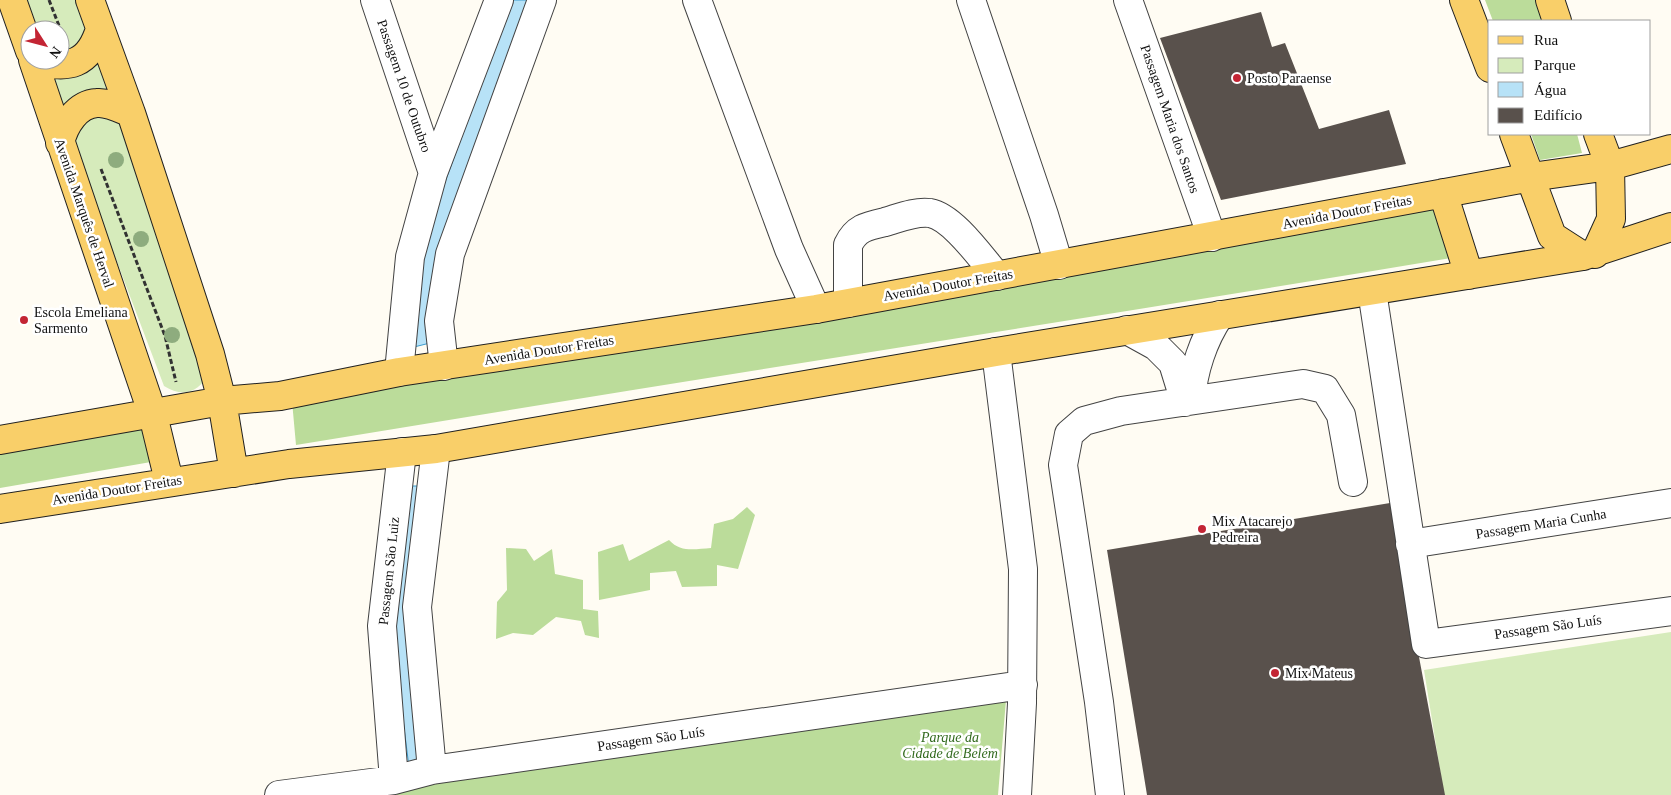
<svg xmlns="http://www.w3.org/2000/svg" width="1671" height="795" font-family="'Times New Roman',serif">
  <rect width="100%" height="100%" fill="#fffcf3"/>
  <path fill="#d6ebbb" d="M27,0H79L88,34L81,48L60,55V30H38Z
    M94,55L122,104L60,125L43,66Z
    M92,107L126,118L210,373C199,391 184,399 164,386L70,138Z
    M1671,632V795H1444L1424,670Z"/>
  <path fill="#bbdc9a" d="M1485,0H1539L1545,21H1493Z
    M1531,134H1577L1582,153L1540,160Z
    M1438,203L1451,258C1066,322 681,381 296,445L292,401Z
    M142,422L151,462L0,488V448Z
    M747,507L755,515L738,569L717,565V586L682,587L676,571L650,573V590L599,600L598,552L623,544L629,561L669,540C681,553 695,549 711,548L714,524L733,519Z
    M506,548L526,549L534,561L552,549L555,574L583,580V609L598,611L599,638L585,635L581,621L556,617L533,635L513,633L496,639L497,602L507,590Z
    M1007,688L998,795H335Z"/>
  <path fill="#b7e2f7" stroke="#3d9ccf" d="M512,0H535L430,343L410,348L415,284L430,223Z
    M408,486H422L426,763L409,767L392,632Z"/>
  <path fill="#59514c" d="M1261,12L1272,47L1285,43L1319,129L1389,110L1406,164L1221,200L1160,38Z
    M1390,503L1445,795H1147L1107,550Z"/>
  <g fill="none" stroke-linecap="round" stroke-linejoin="round">
    <defs>
      <path id="minor" d="M375,0L433,173
        M697,0L789,249L816,309
        M971,0L1044,215L1059,265
        M1128,0L1212,237
        M1372,291L1426,644L1671,611
        M848,303V245C856,228 867,226 885,222C899,218 915,211 930,213C953,217 982,259 997,276
        M1127,330L1156,346L1173,363L1185,402
        M996,352L1023,569L1022,703L1017,795
        M444,366L439,321L450,254L542,0
        M399,372L410,257L433,173L499,0
        M1191,400C1193,371 1203,340 1220,315
        M1410,544L1671,503
        M432,770L417,607L436,449
        M394,780L382,626L402,452
        M279,795L394,780L432,770L1023,685
        M1110,795L1099,702L1063,465L1069,434L1084,421L1121,411L1303,384L1325,389L1341,415L1353,482"/>
      <path id="major" d="M12,0L30,51
        M90,0L131,113L210,354L222,401L234,473
        M1464,0L1490,68
        M1550,0L1557,21
        M33,60L153,415L169,481
        M35,60C68,70 89,65 100,29
        M1514,134L1552,236L1583,256
        M60,143C64,125 77,104 97,103C108,102 121,109 131,113
        M1443,193L1469,275
        M1595,254L1611,219L1610,166L1598,134
        M0,440L222,401L280,396L399,372L816,309L1531,177L1610,166L1671,149
        M0,509L289,464L436,449L996,352L1583,256L1671,227"/>
    </defs>
    <use href="#minor" stroke="#434343" stroke-width="30"/>
    <use href="#major" stroke="#212121" stroke-width="30"/>
    <path stroke="#323232" stroke-width="3" stroke-dasharray="5 2.5" stroke-linecap="butt" d="M49,0L63,36
      M101,169L165,336L176,382"/>
    <use href="#minor" stroke="#fff" stroke-width="28"/>
    <use href="#major" stroke="#f9cf69" stroke-width="28"/>
  </g>
  <g fill="#8eac7e">
    <circle cx="116" cy="160" r="8"/>
    <circle cx="141" cy="239" r="8"/>
    <circle cx="172" cy="335" r="8"/>
  </g>
  <g fill="#c32534" stroke="#fff" stroke-width="2">
    <circle cx="1237" cy="78" r="5"/>
    <circle cx="24" cy="320" r="5"/>
    <circle cx="1202" cy="529" r="5"/>
    <circle cx="1275" cy="673" r="5"/>
  </g>
  <g text-anchor="middle" dominant-baseline="central" stroke-width="5" stroke-linejoin="round" paint-order="stroke">
    <g font-size="14" fill="#101010" stroke="#fff" text-anchor="start">
      <text x="1247" y="78">Posto Paraense</text>
      <text x="34" y="312">Escola Emeliana<tspan x="34" dy="16">Sarmento</tspan></text>
      <text x="1212" y="521">Mix Atacarejo<tspan x="1212" dy="16">Pedreira</tspan></text>
      <text x="1285" y="673">Mix Mateus</text>
    </g>
    <g font-size="14" fill="#101010" stroke="#fff">
      <text transform="translate(404 86) rotate(71)">Passagem 10 de Outubro</text>
      <text transform="translate(1170 119) rotate(71)">Passagem Maria dos Santos</text>
      <text transform="translate(1347 212) rotate(-11)">Avenida Doutor Freitas</text>
      <text transform="translate(84 213) rotate(71)">Avenida Marquês de Herval</text>
      <text transform="translate(948 285) rotate(-10)">Avenida Doutor Freitas</text>
      <text transform="translate(549 350) rotate(-9)">Avenida Doutor Freitas</text>
      <text transform="translate(117 490) rotate(-9)">Avenida Doutor Freitas</text>
      <text transform="translate(1541 524) rotate(-9)">Passagem Maria Cunha</text>
      <text transform="translate(389 571) rotate(-84)">Passagem São Luiz</text>
      <text transform="translate(1548 627) rotate(-8)">Passagem São Luís</text>
      <text transform="translate(651 739) rotate(-8)">Passagem São Luís</text>
    </g>
    <g font-size="14" font-style="italic" fill="#326a1e" stroke="#fff">
      <text x="950" y="737">Parque da<tspan x="950" dy="16">Cidade de Belém</tspan></text>
    </g>
  </g>
  <rect x="1488" y="20" width="162" height="115" fill="#ffffff" stroke="#9f9f9f"/>
  <rect x="1498" y="36" width="25" height="8" fill="#f9cf69" stroke="#9f9f9f"/>
  <text x="1534" y="45" font-size="15" fill="#101010">Rua</text>
  <rect x="1498" y="58" width="25" height="15" fill="#d6ebbb" stroke="#9f9f9f"/>
  <text x="1534" y="70" font-size="15" fill="#101010">Parque</text>
  <rect x="1498" y="82" width="25" height="15" fill="#b7e2f7" stroke="#9f9f9f"/>
  <text x="1534" y="95" font-size="15" fill="#101010">Água</text>
  <rect x="1498" y="108" width="25" height="15" fill="#59514c" stroke="#9f9f9f"/>
  <text x="1534" y="120" font-size="15" fill="#101010">Edifício</text>
  <g transform="translate(45 45) rotate(126)"><circle r="24" fill="#ffffff" stroke="#9f9f9f"/>
  <path d="M0-4L9 19L0 12L-9 19Z" fill="#c32534"/>
  <text y="-8" font-size="14" font-weight="bold" text-anchor="middle" fill="#101010">N</text>
  </g>
</svg>
